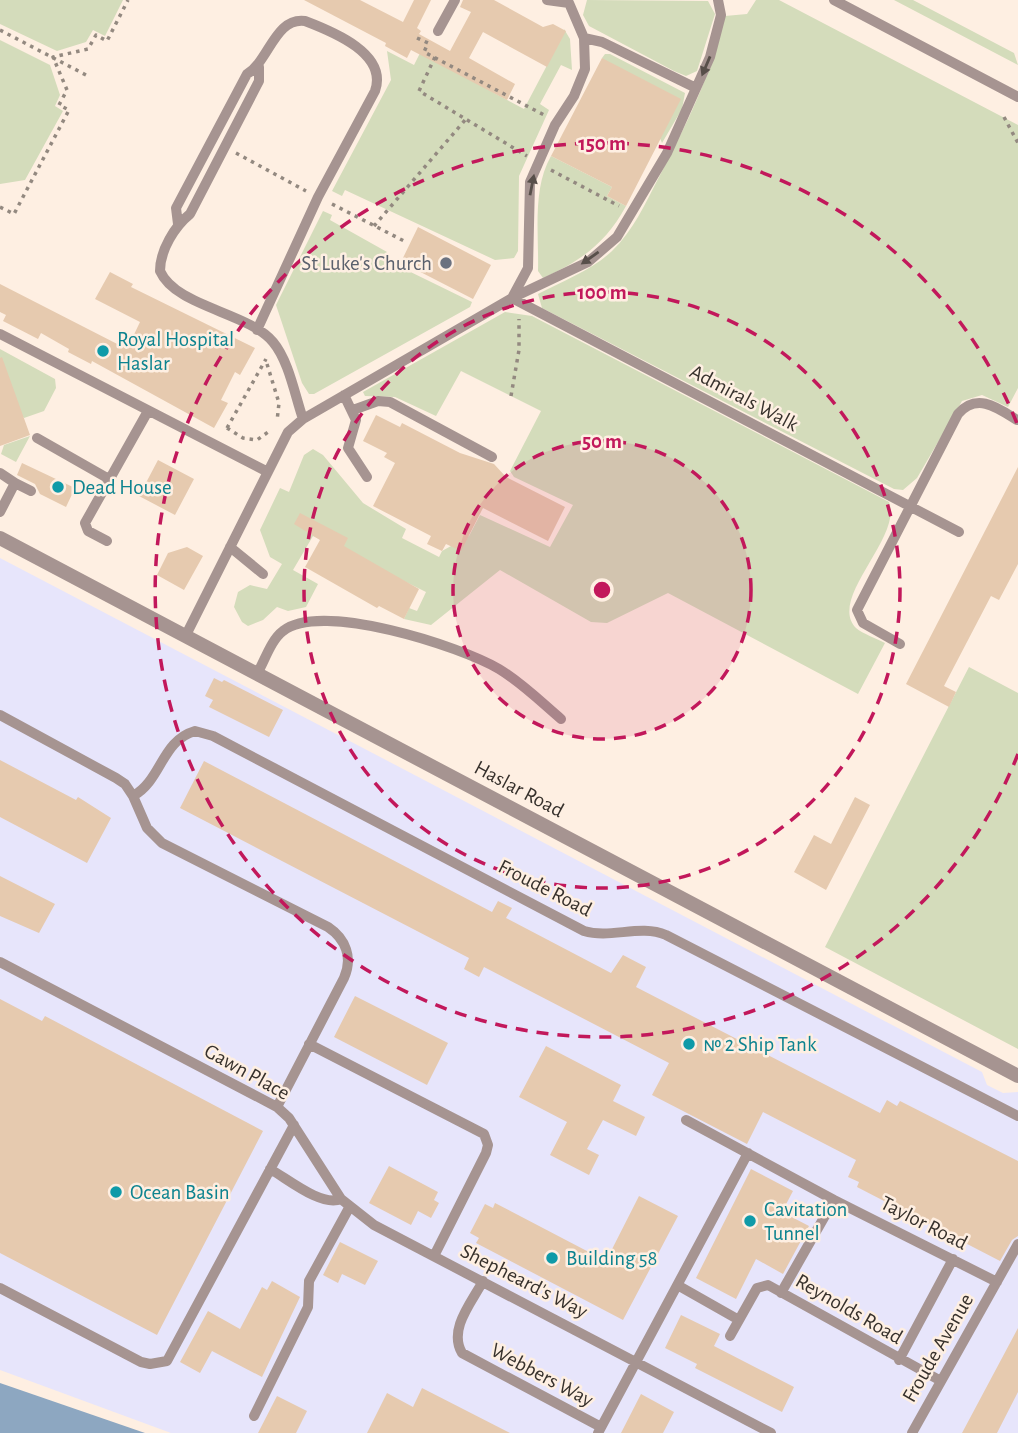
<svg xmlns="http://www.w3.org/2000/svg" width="1018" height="1433" font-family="'Alegreya Sans',sans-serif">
  <rect width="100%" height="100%" fill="#feefe2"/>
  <path fill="#e7e5fb" d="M0,558L982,1072L987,1085L1003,1093L1018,1092V1433H171L0,1370Z"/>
  <path fill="#d4dcbb" d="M0,0H123L105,36L93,30L86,42L57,51L0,24Z
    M587,0L708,1L715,14L697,71L686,76L674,71L589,26L583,15Z
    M756,0H779L1018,125V388L1008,407L982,395L962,401L917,478L903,490L894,489L542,308L538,294C563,281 592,270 612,251C633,231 645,204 658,179C686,126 711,75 725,16L747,14Z
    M894,0H913L1014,53L1018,65Z
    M564,29L570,39L572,70L561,65L540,104L549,110L519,176L518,251L514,258L495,260L345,190L342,196L332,191L391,80L387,51L414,65L420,53L524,109L564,33Z
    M0,40L50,65L60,95L55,106L63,111L25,180L0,184Z
    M605,54H610L685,93L682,109L662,143L649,112L602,58Z
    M551,156L612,187L607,196L626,206C606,243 581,261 543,278L538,271C539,234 532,189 551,156Z
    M323,211L332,215L330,220L387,252L384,259L472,302L470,307L314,394H309L302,383L276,305Z
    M505,312L532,316L889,502C903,537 827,599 856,628C863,634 876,638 885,643L858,694L668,593L607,623L591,622L500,570L431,625L404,619L409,608L417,611L426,592L313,536L293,570L318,584L306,607L288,611L277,607L263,620L248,626L242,622L234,607L238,592L250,585L267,589L282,564L270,557L260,530L280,488L289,492L304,455L313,449L323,455L363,503L406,529L402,538L439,557L442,551L469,536L480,515L550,547L573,505L514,477L510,471L541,411L461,371L436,416L395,397L365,396L363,392Z
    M0,349L55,379L56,388L44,411L24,418L0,387Z
    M30,436L16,462L1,454L4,445Z
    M969,667L1018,693V1049L825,947Z"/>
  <path fill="#8da7c1" d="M0,1383L145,1433H0Z"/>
  <path fill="#e6caaf" d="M304,0H360L403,22L414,0H431L417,28L421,31L419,34L450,51L471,12L460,7L463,0H494L543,27L553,24L566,31L547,67L483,32L469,58L515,84L507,100L411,50L407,58L385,46L386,43Z
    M602,58L681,99L626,206L607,196L612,187L551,156Z
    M418,227L491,265L473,299L401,262Z
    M110,272L133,284L131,287L255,348L240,375L235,372L221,400L228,403L214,428L92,361L91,364L68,352L69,349L41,333L38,339L3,321L6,315L0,312V284L127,349L140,322L95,299Z
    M2,357L30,435L0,446V358Z
    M376,415L400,427L402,423L460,453L494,464L506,477L565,507L548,541L483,508L461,551L446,544L442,551L427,544L431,536L373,506L395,463L384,457L387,453L363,441Z
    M158,460L194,479L175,515L139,496Z
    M22,463L75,488L66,507L40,494L35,484L17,475Z
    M1018,467V564L999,600L991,596L944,686L956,692L949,707L906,684Z
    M300,513L348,538L344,546L419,589L404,619L379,606L377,608L305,567L320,540L294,524Z
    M187,547L203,556L184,590L157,575L168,553Z
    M214,678L222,682L224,680L283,710L269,737L209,707L213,700L205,696Z
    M0,760L76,800L78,797L111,818L87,863L0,817Z
    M204,761L492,912L498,901L512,908L506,918L611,973L623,955L646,967L636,987L880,1113L887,1100L897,1106L900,1101L1018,1161V1236L1012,1240L1000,1261L857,1187L859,1182L848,1177L856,1160L763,1112L747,1144L652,1095L669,1063L484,967L479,977L464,969L469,958L180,808Z
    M855,797L870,805L826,890L794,872L814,835L831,844Z
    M0,876L55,904L39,933L0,916Z
    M355,996L448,1043L427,1085L334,1037Z
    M0,999L42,1021L45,1016L263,1131L157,1335L0,1253Z
    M546,1046L621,1085L613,1101L645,1117L636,1136L603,1120L587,1149L599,1155L589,1175L550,1155L567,1122L519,1097Z
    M389,1166L438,1192L434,1200L439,1203L431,1218L418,1211L411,1225L369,1203Z
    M751,1169L793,1191L782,1212L809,1226L783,1274L756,1259L736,1299L696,1278Z
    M639,1196L678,1216L623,1320L476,1243L479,1238L470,1233L485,1204L493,1208L495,1203L606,1261Z
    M340,1242L378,1261L365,1285L342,1274L338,1283L323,1275Z
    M272,1281L300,1297L262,1377L212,1351L200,1373L180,1362L208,1311L240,1329L262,1287L267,1290Z
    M681,1315L720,1334L714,1346L794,1387L782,1412L695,1368L697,1364L665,1348Z
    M1018,1328V1392L997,1433H962Z
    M422,1388L510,1433H367L387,1393L413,1407Z
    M641,1394L674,1412L663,1433H621Z
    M277,1396L307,1411L296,1433H258Z"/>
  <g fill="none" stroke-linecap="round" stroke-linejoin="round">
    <path stroke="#938980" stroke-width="3.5" stroke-dasharray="3.5 5" stroke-linecap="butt" d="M0,30L86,75
      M417,38L428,43L424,52L546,116
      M435,57L419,91L527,156
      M1004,117L1018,143
      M236,153L306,191
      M551,170L619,206
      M332,204L404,241
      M0,207L14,214L69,110L59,105L67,90L53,57L88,49L96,35L107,41L128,0
      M374,226L466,119
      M267,364L279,403L277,421
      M511,396L519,350V319
      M227,428L243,438L257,440L271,430
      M227,428L266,359"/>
    <path stroke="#a69491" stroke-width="10" d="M547,0L569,3
      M834,0L1018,97
      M438,31L455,0
      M584,38L602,42L696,88
      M259,67V81L190,214C175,226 160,250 160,271C176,307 248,312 273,342C289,361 295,396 303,419
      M178,224L176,208L247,74C269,61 275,17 305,21C334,32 388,54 375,91L318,197L257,330
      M512,298L959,532
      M512,298L528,268L530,182L555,125L574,96L585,69L584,38L569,3
      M0,334L266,471
      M344,395L356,420L348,448L367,477
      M353,410L378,401L390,402L492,457
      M37,438L109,479
      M0,473L15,483L0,512
      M15,483L31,491
      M107,541L88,531L85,523L148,411
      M230,547L263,574
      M186,635L288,432L303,419L512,298L588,262L617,237L667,153L710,57L721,15L718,0
      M900,644L863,623L857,610L958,414C977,392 998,408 1017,420
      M258,672C265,660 271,640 283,631C321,601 460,646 499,669C522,683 541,702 561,719
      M0,715L116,778L125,784L133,796
      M0,962L277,1107L289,1118L341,1199L374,1225L771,1433
      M309,1044L484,1134L488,1145L486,1153L434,1256
      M277,1107L344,978C353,958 346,939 328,927L162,843L147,828L133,796C162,780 161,741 195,731L213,736L584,931C611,939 640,924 666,935L1018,1116
      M686,1120L834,1200L997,1282
      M270,1169C288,1179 321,1207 341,1199
      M483,1281C472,1302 448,1329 462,1353L601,1427
      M679,1286L739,1320L757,1288L768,1285L941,1381
      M0,1288L141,1362L150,1364L167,1361L294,1125
      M781,1293L834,1200
      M730,1336L739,1320
      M899,1360L953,1259
      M254,1416L308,1307L309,1281L349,1208
      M598,1433L748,1153
      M912,1433L1018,1244"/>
    <path stroke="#a69491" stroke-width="14" d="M0,538L1018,1076"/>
  </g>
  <defs><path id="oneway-solid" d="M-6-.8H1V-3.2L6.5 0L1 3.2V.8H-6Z" transform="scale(1.75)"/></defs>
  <g fill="#584f4a">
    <use href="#oneway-solid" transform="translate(706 66) rotate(113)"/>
    <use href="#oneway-solid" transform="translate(532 185) rotate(-79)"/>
    <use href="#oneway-solid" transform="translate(590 258) rotate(145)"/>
  </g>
  <circle cx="602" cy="590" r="149" fill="#c2185b" fill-opacity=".12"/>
  <g fill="none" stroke="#c2185b" stroke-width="3.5" stroke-dasharray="12 9">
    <circle cx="602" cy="590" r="149"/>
    <circle cx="602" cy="590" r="298"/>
    <path d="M1018 754A447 447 0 1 1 1018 426"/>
  </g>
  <circle fill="#6b7280" stroke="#feefe2" stroke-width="2.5" cx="446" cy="263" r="7"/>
  <g fill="#0f9aa8" stroke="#feefe2" stroke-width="2.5">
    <circle cx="103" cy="351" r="7"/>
    <circle cx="58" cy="487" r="7"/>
    <circle cx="689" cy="1044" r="7"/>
    <circle cx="116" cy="1192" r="7"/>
    <circle cx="750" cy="1221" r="7"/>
    <circle cx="552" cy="1258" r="7"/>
  </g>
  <g text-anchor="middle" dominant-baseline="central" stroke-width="5" stroke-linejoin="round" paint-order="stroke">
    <g font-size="21" fill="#5b616d" stroke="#feefe2" text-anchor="end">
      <text x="432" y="263">St Luke's Church</text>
    </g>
    <g font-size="21" fill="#0d838f" stroke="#feefe2" text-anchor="start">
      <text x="117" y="339">Royal Hospital<tspan x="117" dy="24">Haslar</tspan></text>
      <text x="72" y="487">Dead House</text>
      <text x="703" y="1044">№ 2 Ship Tank</text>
      <text x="130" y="1192">Ocean Basin</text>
      <text x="764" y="1209">Cavitation<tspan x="764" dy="24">Tunnel</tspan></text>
      <text x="566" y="1258">Building 58</text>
    </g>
    <g font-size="21" fill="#37312c" stroke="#feefe2">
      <text transform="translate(744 398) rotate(28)">Admirals Walk</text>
      <text transform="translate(519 789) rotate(28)">Haslar Road</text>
      <text transform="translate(545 888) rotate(27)">Froude Road</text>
      <text transform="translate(247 1072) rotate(29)">Gawn Place</text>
      <text transform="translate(924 1223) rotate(27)">Taylor Road</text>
      <text transform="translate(524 1281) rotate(27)">Shepheard's Way</text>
      <text transform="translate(849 1309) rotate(30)">Reynolds Road</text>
      <text transform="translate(938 1348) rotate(-60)">Froude Avenue</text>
      <text transform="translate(542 1375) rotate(28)">Webbers Way</text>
    </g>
  </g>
  <circle cx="602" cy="590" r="10" fill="#c2185b" stroke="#feefe2" stroke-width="3.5"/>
  <g font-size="21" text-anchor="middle" font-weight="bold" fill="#c2185b" stroke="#feefe2" stroke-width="5" stroke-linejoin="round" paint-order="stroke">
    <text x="602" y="150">150 m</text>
    <text x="602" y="299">100 m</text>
    <text x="602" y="448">50 m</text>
  </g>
</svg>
